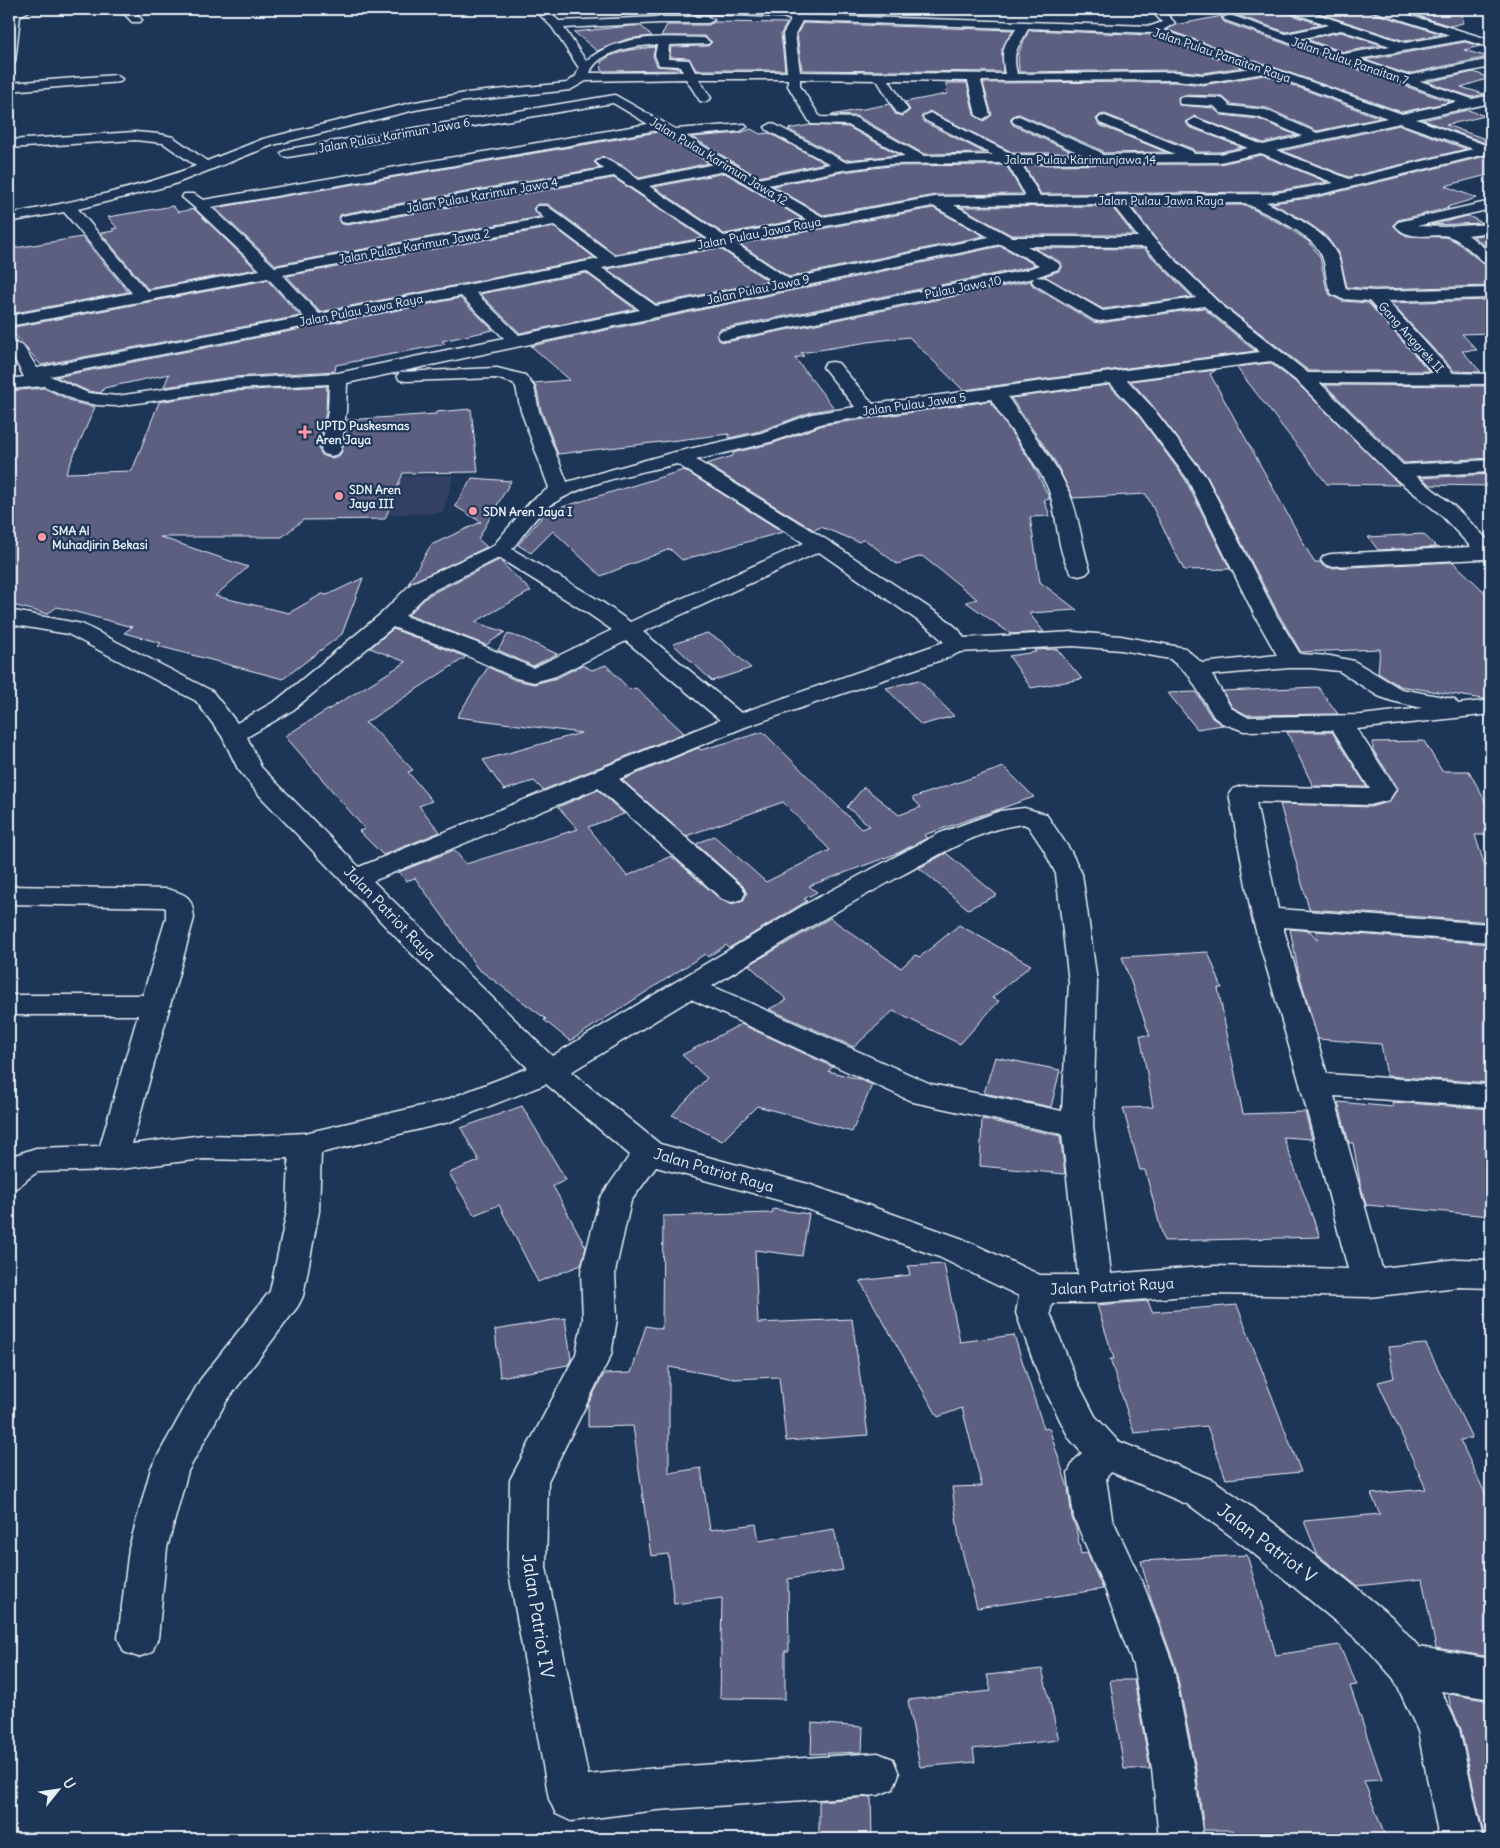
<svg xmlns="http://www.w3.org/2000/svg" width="1500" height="1848" font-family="Delius,sans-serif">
  <rect width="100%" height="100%" fill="#1d3557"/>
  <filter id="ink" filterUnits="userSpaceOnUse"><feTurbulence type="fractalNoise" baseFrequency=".02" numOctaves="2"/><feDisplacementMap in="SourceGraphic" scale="10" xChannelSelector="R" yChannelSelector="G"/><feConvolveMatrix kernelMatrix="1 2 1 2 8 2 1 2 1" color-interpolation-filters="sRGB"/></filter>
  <g filter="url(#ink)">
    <path fill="#304164" d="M454,475L443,513L369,515L383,477Z"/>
    <path fill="#5d5e81" stroke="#e8f1f8" d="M1264,9H1283L1286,13L1322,25L1286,32L1234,14Z
      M1306,9H1370L1373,13L1442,34L1405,41Z
      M1395,9H1462L1463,23L1451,26Z
      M1222,16V19L1224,22L1450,102L1402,112L1167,30L1175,25Z
      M715,22L787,23L781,34L785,70H696L689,58L670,57L671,47L708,46L712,42L704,36H661L667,25H708Z
      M803,23L888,26L1013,30L1002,49L1003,72L802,70L797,34Z
      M630,26H641L652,36L627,39L597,51L574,32Z
      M1029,30L1152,35L1243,67L1203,73L1175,70L1019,72L1018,54Z
      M1341,32L1382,45L1344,52L1306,39Z
      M1465,42L1480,46L1464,50L1488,57L1407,74L1365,60Z
      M655,47L653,56L657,66L679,68L680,70L602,71L601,62L610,56L629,50Z
      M1474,72L1490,78L1461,87L1484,94L1472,97L1427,82Z
      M1265,75L1380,118L1317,131L1267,108L1231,104L1224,98L1218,96L1185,95L1178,97L1179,105L1213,108L1221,115L1258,119L1296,135L1263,143L1194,116L1186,122L1189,127L1242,147L1220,152H1195L1193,149L1105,114L1100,115L1096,119L1099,125L1166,152L1103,153L1101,150L1019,114L1014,115L1010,119L1013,125L1074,153H1014L929,111L921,117L924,122L985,153L924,154L857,116L831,115L890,104L895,114L903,116L910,110L905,102L947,94L946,83H967L974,115L984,121L992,115L983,83L1175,82L1203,85Z
      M1468,110L1485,116L1446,125L1491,141V143L1488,144L1423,120Z
      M810,125L848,127L899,155L845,160L788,129Z
      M1400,125L1466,149L1349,177L1282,151Z
      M751,129L760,134L769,133L825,163L758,177L692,137L740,133Z
      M658,132L709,163L639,178L624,166L602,156L594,162L600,168L347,213L340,215L338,220L342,224L347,225L614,178L703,238L615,254L548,204H537L533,209L540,217L276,265L215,208Z
      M1261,155L1327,182L1271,192L1041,194L1024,165L1220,164Z
      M1486,156L1491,157V174L1445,186L1477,198L1447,207L1449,208L1398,220L1393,225L1400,232L1407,236L1445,237L1455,241L1484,264L1491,267V286L1374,289L1347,287L1339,254L1326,236L1307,222L1272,203L1317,197Z
      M1006,165L1023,194L935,195L823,215L773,186L843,172L890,166Z
      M725,173L802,219L724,234L654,187Z
      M1245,205L1287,227L1308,241L1320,257L1326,286L1330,295L1342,301L1368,303L1429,371H1309L1220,302L1155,238L1131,206Z
      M173,206L178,212L194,209L256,269L148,289L101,233L114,231L112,229L117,228L108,217Z
      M1111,206L1134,235H1011L961,207Z
      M933,208L984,236L789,277L740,244Z
      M1468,216L1483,223L1431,225Z
      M554,227L595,258L320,312L287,276Z
      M1491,234V251L1473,236Z
      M82,237L128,292L9,314V249Z
      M1001,246L1035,265L1025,268L720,329L716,336L720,341L726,342L1030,281L1033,286L1093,322L1100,323L1203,308L1255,351L963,390L909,337L868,342L801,353L804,356L795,358L834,408L811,412L760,431L729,438V434L558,454L541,410L536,387L533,383L570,380L531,346Z
      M719,248L768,281L656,304L607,269Z
      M1034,248L1144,249L1192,297L1103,309L1044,276L1059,271L1062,265L1059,261Z
      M586,273L635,309L520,333L480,294Z
      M267,280L300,316L41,365L9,328Z
      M460,298L493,330L442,341L445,344L336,365L335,371L233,377L164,387L169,374L104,388L101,393L88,391L56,377Z
      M1491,300V333L1462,334L1477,350L1462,351L1481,372L1454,371L1391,303Z
      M1270,363L1297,383L1400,485L1327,484L1236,367Z
      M1216,370L1210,374L1314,562H1320L1323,566L1331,568L1453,562L1491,598V698L1483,699L1400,686L1378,673L1380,649L1301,652L1279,615L1207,476L1152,405L1131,381Z
      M1109,385L1138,415L1185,479L1230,569L1184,570L1146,494L1073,498L1056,463L1011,398Z
      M1325,385L1491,386V458L1404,463Z
      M327,386L326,411L319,450L323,456L332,458L339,456L342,451L347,420L436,414V412L471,409L478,472L403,473L385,519L303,520L282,537H160L248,567L215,596L289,613L322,594L327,595L363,578L342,634L283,679L158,646L161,643L124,633L132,627L57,607L47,614L9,604V391L44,388L76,403L95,407L66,473L132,471L159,402L233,391Z
      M990,401L1033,465L1050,499L1044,500L1050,516L1030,517L1040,582L1077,610L1029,613L1044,632L1011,634L966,602L977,599L922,556L897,564L864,539L859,542L821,527L814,530L706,464L733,456V453L774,443L823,425Z
      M684,470L783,532L682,560L670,549L601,576L553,531L531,553L518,545L546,512Z
      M1491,474V486L1431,485L1421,478Z
      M472,478L511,481L478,539L487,547L408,584L431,545L481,522L455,506Z
      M1423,534L1437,547L1378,550L1368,537Z
      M499,560L531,591L475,622L505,632L486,645L408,615L429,595Z
      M393,629L466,657L365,723L372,727L413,770L408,772L432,801L419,806L440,832L383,855L359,831L365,829L285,736L406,662L370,648Z
      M707,633L721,641L751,668L712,681L673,644Z
      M508,634L522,638L557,654L533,666L498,650Z
      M1057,649L1082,679L1031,688L1009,656L1036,652L1034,650Z
      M582,665L592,670L606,665L630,690L636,688L684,733L543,790L534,781L504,790L483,760L581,733L457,717L488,667L515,680L534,684L557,678Z
      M919,680L954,716L921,725L886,688Z
      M1318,687L1338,714L1247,715L1232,707L1223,691Z
      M1196,692L1212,718L1223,725L1197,729L1168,693Z
      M763,732L861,829L870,826L847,807L864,787L899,815L921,807L912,798L1004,767L1034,797L924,835L927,838L898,853L809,886L817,892L804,899L807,901L729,948L726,945L708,957L705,954L570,1041L544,1020L546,1019L477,968L450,926L415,878L406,881L399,872L454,850L466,864L578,829L558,807L598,790L624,814L588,827L627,876L671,856L721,900L731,904L743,901L747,894L743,886L696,844L714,836L766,882L830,850L783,802L686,836L622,780L698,748L701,750Z
      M1287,732H1332L1367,787L1313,786Z
      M1424,741L1442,771H1469L1491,812V835H1475L1491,885V922L1309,909L1280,804L1370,807L1389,802L1398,788L1373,750V742Z
      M946,853L997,895L968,909L919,868Z
      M830,918L901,968L915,955L920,957L959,925L1031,965L992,998L999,1001L960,1044L893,1011L854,1047L769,1009L787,1000L749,965Z
      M1290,929L1310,931L1318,940L1315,931L1491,944V1083L1387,1076L1381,1044L1318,1039L1298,970Z
      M1208,952L1222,988H1218L1243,1114L1305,1112L1312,1139L1283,1137L1320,1237L1164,1241L1145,1170H1140L1123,1108L1153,1107L1140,1035L1150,1036L1122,957Z
      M741,1024L833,1067L828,1071L859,1079L872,1085L852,1132L757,1106L722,1141L672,1115L707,1078L682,1055Z
      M995,1057L1060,1070L1051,1107L984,1093Z
      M1338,1102L1393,1107L1392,1102L1491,1109V1216L1366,1205L1360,1182L1353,1143H1349Z
      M522,1106L566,1180L553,1186L586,1247L581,1265L538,1282L499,1205L474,1215L449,1173L479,1161L461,1128Z
      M982,1119L1060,1136L1065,1174L980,1166Z
      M773,1209L809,1214L802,1256L755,1250L758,1323L852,1319L868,1435L786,1441L779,1377L735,1379L669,1367V1473L701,1468L710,1530L756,1524L759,1541L834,1529L843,1570L788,1579L789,1651H785V1699L720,1698L722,1598L674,1604L668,1554L651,1556L633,1426L588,1427V1404L604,1374L631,1373L646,1326L662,1329L663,1216L772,1213Z
      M944,1264L960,1342L1014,1335L1044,1429L1049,1428L1068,1488L1072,1518L1076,1528L1081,1554L1087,1553L1103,1589L977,1608L959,1539L952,1487L982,1486L962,1408L938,1417L860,1281L910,1275L908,1266Z
      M1148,1301L1152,1312L1237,1305L1301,1472L1226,1479L1207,1426L1134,1433L1110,1359H1114L1097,1305Z
      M565,1318L571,1359L568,1365L500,1377L495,1330Z
      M1426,1344L1472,1438L1460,1440L1491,1506V1657L1436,1648L1422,1579L1357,1586L1317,1554L1304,1521L1380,1514L1371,1494L1426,1489L1378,1382L1394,1378L1388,1347Z
      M1247,1555L1276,1655L1339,1645L1357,1685L1350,1686L1382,1780L1364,1781L1386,1839H1235L1233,1830H1204L1196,1769L1175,1665L1151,1599L1141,1561Z
      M1042,1669L1059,1740L973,1749L975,1762L920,1767L908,1700L991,1691L987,1675Z
      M1110,1680H1134L1150,1769H1124Z
      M1448,1694L1491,1701V1836H1484L1461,1729L1451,1707Z
      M812,1723L863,1727L862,1752L811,1754Z
      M871,1797L872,1839H819V1801Z"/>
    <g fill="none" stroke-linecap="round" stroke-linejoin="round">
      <defs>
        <path id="minor" d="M13,9H33L20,16L15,62L9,66V15Z
          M120,9H132L142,20L140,22H132Z
          M534,9H546L559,21L660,17H708L714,20L708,23H660L564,28L586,61C620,33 663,37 704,38L710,42L708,44L669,45L668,59L689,60L695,72H787L783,34L791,20L783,17L688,13L682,10C698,4 781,10 799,15L1151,26L1162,22L1150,9H1162L1175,23L1163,30L1402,114L1457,102L1225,20L1223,18L1229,15L1233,16L1286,34L1329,25L1287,11L1285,9H1301L1405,43L1450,35L1374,11L1372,9H1389L1491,40V48L1465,40L1358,59L1407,76L1491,59V67L1420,81L1472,99L1491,95V103L1416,119L1488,146L1491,145V155L1486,154L1317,195L1266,202C1290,215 1325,229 1337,255C1342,266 1343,279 1346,289L1374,291L1491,288V298L1387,301L1453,373L1491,374V384L1320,383L1403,465L1491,460V472L1416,476L1454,506L1491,543V561L1483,559L1331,566L1324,564L1321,560L1324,556L1331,554L1471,547L1440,514L1391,475L1298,382L1271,361L1127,380L1151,406L1206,477L1277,616L1300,654L1330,656L1354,661L1401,689L1454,699L1458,704L1491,700V714L1357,729L1396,789L1389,800L1370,805L1256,802L1278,909L1491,924V942L1283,927L1327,1074L1491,1085V1107L1334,1096L1382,1268L1458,1259L1491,1260V1288L1458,1287L1369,1297L1214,1294L1096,1303H1052L1050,1313L1076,1379L1095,1416L1118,1441L1215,1481L1275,1524L1348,1581L1392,1617L1419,1647L1491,1659V1699L1441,1691L1459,1729L1483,1839H1439L1418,1731L1394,1679L1364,1645L1247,1548L1189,1505L1111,1472L1106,1478L1112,1518L1145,1589L1173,1665L1194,1769L1203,1839H1159L1152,1769L1133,1665L1105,1589L1074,1518L1068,1473L1074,1461L1082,1453L1069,1438L1041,1382L1016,1313L1019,1296L939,1257L793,1204L656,1167L631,1201L615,1272L617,1319L611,1355L548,1481L546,1567L588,1775L657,1768L878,1753L893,1759L899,1774L893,1789L878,1795L657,1810L571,1821L556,1814L549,1799L508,1567L510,1480L576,1354L583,1319L581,1272L600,1198L630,1155L546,1084L449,1122L321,1153L319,1211L303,1296L298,1306L226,1402L188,1471L167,1548L158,1638L152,1652L138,1657L124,1652L118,1638L129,1548L151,1468L200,1380L270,1291L287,1211L289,1158L249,1160L203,1159L112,1170L38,1172C26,1178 21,1188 9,1191V1158L12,1156L36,1148L100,1146L138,1015H9V995H143L166,918V908L163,907L9,904V886L167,889C188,895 192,896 194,918L132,1144L203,1135L249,1136L305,1133L443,1101L528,1068L415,957L261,797L238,769L222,736L196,701L68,634L9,624V610L82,624L212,691L237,723L277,700L382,613L412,583L493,546L531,501L549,488L521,411L516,387L513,383L496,378L406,381L400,380L397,376L400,372L497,368L525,375L534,387L539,411L567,482L671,453L761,433L812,414L855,407L823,367L826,363L832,362L838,363L873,404L1260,352L1204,306L1100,321L1094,320L1034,284L1032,281L1034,278L726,340L720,339L718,335L720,331L726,330L1026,270L1039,265L1001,244L347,383L346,411L341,450L338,454L331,456L324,454L321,450L328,411L329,384L233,389L117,406L97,405L77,401L44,386L9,389V379L24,377L14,358L9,352V341L23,346L37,368L304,317L268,278L9,326V316L132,293L64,212L9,222V214C72,202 136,189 196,166L163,143L135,140L9,148V140L135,132L159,134L173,137L207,161L263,139L415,102L466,93L567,83L576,76L579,68L552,27ZM802,21L1016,28C1014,34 1011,36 1007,41C1001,51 1003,63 1005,74L800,72L795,34ZM1028,28L1152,33L1251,68L1203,75L1175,72L1017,74C1011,47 1020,49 1028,28ZM1341,30L1390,46L1344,54L1299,39ZM657,45L655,55L659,65L680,66L683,72L590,73C597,51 637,45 657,45ZM1265,73L1387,118L1317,133L1266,110L1230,106L1223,99L1218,98L1185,97L1180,98L1179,101L1180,104L1214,106L1221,113L1258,117L1302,136L1263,145L1195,118L1188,122L1190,125L1248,148L1220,154H1194L1192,151L1105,116L1100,117L1098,120L1100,123L1175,154L1102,155L1100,152L1019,116L1014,117L1012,120L1014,123L1083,155H1014L930,113L923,117L925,120L993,155L924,156L856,118L820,117L800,86V79L877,80L897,113L902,114L908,110L889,80L968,81L976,115L983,119L990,115L981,81L1175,80L1203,83ZM686,79L700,101L705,102L711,98L699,79H788V86L811,124L848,125L905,156L845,162L772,123L765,127L767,130L830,164L758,179L686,136L740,131L747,127L745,124L675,129L615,95L288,149L281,153L283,156L288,157L613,103L648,124L203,200L194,194H184L182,197L195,208L260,270L147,291L78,209L172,185L273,145L415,110L466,101L570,90L586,81ZM1400,123L1473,149L1349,179L1276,150ZM658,130L714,164L639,180L623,168L603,158L596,162L604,169L347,215L342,216L340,219L342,222L347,223L614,176L708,239L615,256L547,206H537L535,209L544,218L275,267L211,207ZM1261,153L1334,183L1271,194L1040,196L1021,163L1220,162ZM1007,163L1026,196L935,197L823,217L768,185L843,170L890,164ZM725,171L807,220L724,236L649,186ZM1245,203C1267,214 1312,233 1322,256C1327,268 1325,284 1332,294L1342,299L1369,301L1433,373H1308L1219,303L1154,239L1127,204ZM1112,204L1138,237H1011L954,205ZM933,206L989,237L789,279L735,243ZM554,225L599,259L319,314L283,275ZM719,246L773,282L656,306L602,268ZM1027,246L1145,247L1196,298L1103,311L1046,278L1036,277L1058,269L1060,266L1058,263ZM586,271L640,310L519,335L476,293ZM461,296L504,338L338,373L233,379L117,396L88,393L50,376ZM1110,383L1139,414L1187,478L1255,616L1277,655L1202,663L1185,648L1121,636L1073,632L964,638L959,630L946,619L827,540L696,460L774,441L823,423L991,399C1008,429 1032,455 1047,486C1059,513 1055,551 1072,574L1079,576L1086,574L1090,570C1081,543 1079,513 1067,488C1052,455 1026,427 1008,397ZM677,464L804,543L630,622L602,602L512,549C523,536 534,518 547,508C581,482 635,474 677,464ZM819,552L930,629L944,642L741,713L643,632ZM499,558L586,612L612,630L533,668L477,643L405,616L428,593ZM393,627L461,653L516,678L534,682L556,676L626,641L720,720L359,867L261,767L247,737L293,710ZM1073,646L1121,650L1170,659L1188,674L1214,717L1222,723L1244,731L1333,730L1370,789L1242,786L1233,789L1229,794L1252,917L1300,1084L1348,1269L1214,1266L1111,1274L1093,1126L1097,982L1082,874L1070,850L1046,814L1024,808L1000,811L940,833L804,905L552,1056L373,881L598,788L722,899L732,902L742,899L745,893L742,887L619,779L745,727L950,657L960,652ZM1289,668H1311L1339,671L1378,696L1392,701L1422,708L1361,715L1247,717L1231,708L1212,675ZM1023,824L1028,826L1044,850L1056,874L1069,982L1062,1111L931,1084L712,986C775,947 839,909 904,874C941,854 980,829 1023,824ZM691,999L913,1102L1062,1134L1078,1275H1040L963,1239L808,1184L660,1144L571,1072Z
          M116,75L122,79L120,82L9,91V83Z
          M1491,201V209L1417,226L1444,227L1491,224V232L1468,235L1491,253V265L1485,263C1475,255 1463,242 1451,237C1438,231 1409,244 1395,225L1398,222Z"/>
      </defs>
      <use href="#minor" stroke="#e8f1f8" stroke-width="3"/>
      <use href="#minor" fill="#1d3557" fill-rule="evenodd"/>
    </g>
  </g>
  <g fill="#ff9aa2" stroke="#1d3557" stroke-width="2">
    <path d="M302.5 424.5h5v5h5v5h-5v5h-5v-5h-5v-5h5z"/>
    <circle cx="339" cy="496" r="5"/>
    <circle cx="473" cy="511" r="5"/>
    <circle cx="42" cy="537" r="5"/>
  </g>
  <g text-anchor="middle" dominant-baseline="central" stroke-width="4.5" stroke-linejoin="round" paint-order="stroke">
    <g font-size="12" fill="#e8f1f8" stroke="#1d3557">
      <text transform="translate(1222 55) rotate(19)">Jalan Pulau Panaitan Raya</text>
      <text transform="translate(1350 61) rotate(19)">Jalan Pulau Panaitan 7</text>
      <text transform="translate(394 135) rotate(-10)">Jalan Pulau Karimun Jawa 6</text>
      <text x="1080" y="159">Jalan Pulau Karimunjawa 14</text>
      <text transform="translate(719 161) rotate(31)">Jalan Pulau Karimun Jawa 12</text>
      <text transform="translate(482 195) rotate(-10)">Jalan Pulau Karimun Jawa 4</text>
      <text x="1161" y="200">Jalan Pulau Jawa Raya</text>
      <text transform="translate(759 233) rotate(-11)">Jalan Pulau Jawa Raya</text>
      <text transform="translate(414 246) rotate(-10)">Jalan Pulau Karimun Jawa 2</text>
      <text transform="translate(963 287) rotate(-11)">Pulau Jawa 10</text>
      <text transform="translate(758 289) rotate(-12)">Jalan Pulau Jawa 9</text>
      <text transform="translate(361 310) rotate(-11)">Jalan Pulau Jawa Raya</text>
      <text transform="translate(1411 337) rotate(48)">Gang Anggrek II</text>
      <text transform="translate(914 404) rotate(-8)">Jalan Pulau Jawa 5</text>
    </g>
    <g font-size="12" font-weight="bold" fill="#e8f1f8" stroke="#1d3557" text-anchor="start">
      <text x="316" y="425">UPTD Puskesmas<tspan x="316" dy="14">Aren Jaya</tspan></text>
      <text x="349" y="489">SDN Aren<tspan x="349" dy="14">Jaya III</tspan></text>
      <text x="483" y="511">SDN Aren Jaya I</text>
      <text x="52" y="530">SMA Al<tspan x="52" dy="14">Muhadjirin Bekasi</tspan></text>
    </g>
    <g font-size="15" fill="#e8f1f8" stroke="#1d3557">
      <text transform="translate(390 913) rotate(46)">Jalan Patriot Raya</text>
      <text transform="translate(714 1170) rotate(16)">Jalan Patriot Raya</text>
      <text transform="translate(1112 1286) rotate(-3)">Jalan Patriot Raya</text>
    </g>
    <g font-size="18" fill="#e8f1f8" stroke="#1d3557">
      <text transform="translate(1267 1543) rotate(37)">Jalan Patriot V</text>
      <text transform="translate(538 1616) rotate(81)">Jalan Patriot IV</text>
    </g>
  </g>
  <rect width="1500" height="1848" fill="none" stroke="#1d3557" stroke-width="30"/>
  <rect x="15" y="15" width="1470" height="1818" fill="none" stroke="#e8f1f8" stroke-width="2" filter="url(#ink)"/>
  <g transform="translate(58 1790) rotate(60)" stroke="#1d3557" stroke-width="4" paint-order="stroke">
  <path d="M0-4L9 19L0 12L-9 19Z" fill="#e8f1f8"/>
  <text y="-8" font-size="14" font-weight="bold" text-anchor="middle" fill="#e8f1f8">U</text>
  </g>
</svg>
